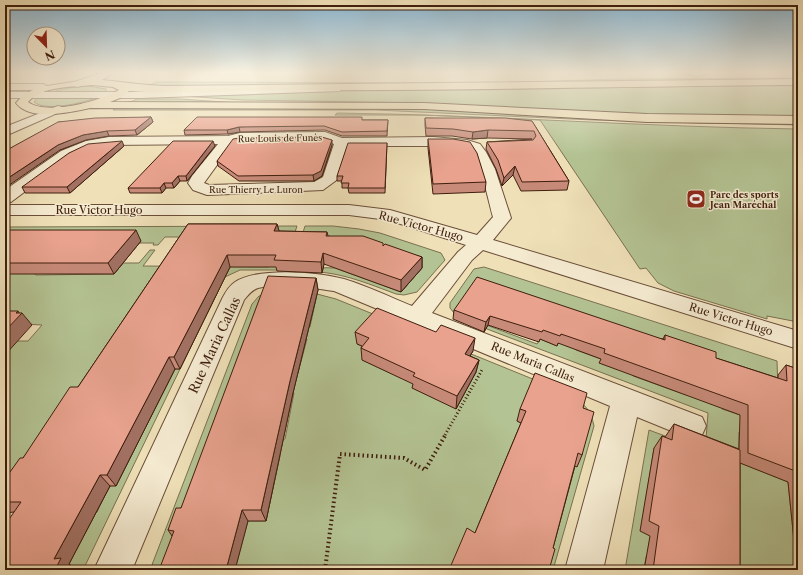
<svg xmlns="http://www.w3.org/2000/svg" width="803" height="575" font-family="'Libre Caslon Text',serif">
  <rect width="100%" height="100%" fill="#efe0b8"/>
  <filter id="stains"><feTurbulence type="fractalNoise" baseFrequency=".005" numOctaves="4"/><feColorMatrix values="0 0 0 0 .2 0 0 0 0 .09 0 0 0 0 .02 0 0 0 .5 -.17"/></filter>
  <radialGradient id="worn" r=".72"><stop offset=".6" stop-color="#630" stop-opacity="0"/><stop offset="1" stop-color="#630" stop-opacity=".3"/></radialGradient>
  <path fill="#b4c393" stroke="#7a7050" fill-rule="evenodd" d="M787,78L789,79L779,81H636L432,87L263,85L148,87L155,82L494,83L620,79Z
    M798,85V117H686L426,103L243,100L182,96L344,91L483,90L624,86Z
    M88,86L106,89V93H46L69,88Z
    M37,98H96C82,103 46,112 34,102Z
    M137,99H180L238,103H124L133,101Z
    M118,106L422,109L698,123L798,124V125L593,120L376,110H113Z
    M337,113C491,115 644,127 798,129V322L767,316V319L674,291L658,283L646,268L640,269L540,120L423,115H335Z
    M297,226L291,244L180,237H165L158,245H153L154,243H5V227Z
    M305,226H333L359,229L380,233L441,253L445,260L417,292L404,295L396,294C356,279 335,270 291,271ZM329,243L400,259L422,268L401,292L335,268L298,267Z
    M150,250H155L143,266L269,267L270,264H284L282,270H240L225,277L191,346L106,370L180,369L83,570L67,569L88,512H97L109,486L124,469L5,511V355L11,341H28L42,325L5,323V275H9L21,263L36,275L114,274L123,263H139Z
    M484,267L777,361L778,391L724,373L723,381L709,376V362L660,345L659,355L640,348L641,343L586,324L582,331L565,326L568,318L528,304L524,312L511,307L517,297L509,294L507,297L476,286L457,314L537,344L540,339L557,346L560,339L577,345L576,350L601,359L600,363L617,369L618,366L634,372L633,376L686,395V389L707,396L708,392L722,397V409L758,421V438L739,432L738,462L788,482L797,570H727L728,530L708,520L710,503L728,511L729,461L705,452L708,413L458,318L450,308V303L474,269Z
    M272,293L317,294L336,299L572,395C584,404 591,410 594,426L553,570H546L549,559L531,548L535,539L545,544L551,524L556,526L561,505L557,503L565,477L554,472L558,459L577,466L588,424L577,420L581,405L532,385L517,421L532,428L525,443L534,447L529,459L511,451L486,512L504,522L500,531L494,528L485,551L465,539L451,570H235L248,521H266L280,456H264L269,440L285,439L294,393H271L272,386L280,387L283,373H298L307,339H292L295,327H310L316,299L275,300L272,308L264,309L253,338H262L258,349L249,350L236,386H250L248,393H234L190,518L184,519L176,540L182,541L172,570H150L252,304L259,296ZM378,320L414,335L411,340L466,361L463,367L476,372L456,408L413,388L421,377L406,371L401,378L362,360L370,350L357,344Z
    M649,430L665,436L664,452L654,448L644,511L657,540L646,557L644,570H625Z"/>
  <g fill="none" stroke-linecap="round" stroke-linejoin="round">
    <defs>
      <path id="minor" d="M102,73H114L100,81L77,87L72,84L74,82Z
        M687,73H707C702,77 692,77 687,73Z
        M336,86L341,89L340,91L140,98H5V92H140Z
        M58,106L62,107L64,109L62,111L5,136V127Z
        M325,132L342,138L433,137L467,140L480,144L486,152L495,169L511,218L493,240L798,331V349L483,250L472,260L432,313L702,417L706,426L702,435L691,439L637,417L603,570H565L610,406L334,291C313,288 278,282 258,288C252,290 248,295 244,300L132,570H94L222,299C225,293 229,286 235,282C258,267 318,272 344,279C367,286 390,297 412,306L458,252L466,245L388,220L349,215H5V205H349L390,210L477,235L493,217C489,204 480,157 470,150C466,147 458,147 452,146H347L338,179L323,190L207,195L193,190L188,183L192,176L218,144L109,145L90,148L71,157L11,202L5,203V190L61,151L86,141L109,137L228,136L240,133ZM323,140L334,144L323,177L314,182L209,185L204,183L233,143L240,141Z"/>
      <path id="major" d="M92,79C116,81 140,85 164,86L798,79V85C631,86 464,91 297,90C241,90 185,95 129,91L120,98L110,102L424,103L647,114L798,116V124L647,122L424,109L90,108C71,112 30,122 16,103L23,95L33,90H5V84H43L47,86ZM92,85L113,87L119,90C100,101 47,116 28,102C41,86 73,87 92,85Z"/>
    </defs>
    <use href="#minor" stroke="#6b4e38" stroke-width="2"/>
    <use href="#major" stroke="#3f1e0d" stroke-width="2"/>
    <path stroke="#3f1e0d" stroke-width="3" stroke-dasharray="1 2.5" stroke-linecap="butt" d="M445,435L482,370"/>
    <path stroke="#3f1e0d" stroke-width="4" stroke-dasharray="1.5 3" stroke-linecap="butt" d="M325,570L340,454L404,458L425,470L446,434"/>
    <use href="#minor" fill="#f5ebd1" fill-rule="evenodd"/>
    <use href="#major" fill="#efe0b8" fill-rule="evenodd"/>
  </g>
  <path fill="#c88b7a" stroke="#3f1e0d" d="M151,117L153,122L137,135L109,136L86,140L60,150L58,122Z
    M425,118L532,121L569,181L567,190L521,191L513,175L502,186L496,169L486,149L487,142L532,139L487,138L472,139L452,136H426L425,125Z
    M362,120H388L387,136H342L325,130L240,132L228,134L185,135L184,130Z
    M428,139L486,182L485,192L433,194L428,148Z
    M387,143L385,193H349L348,188H342V181H337V176Z
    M332,145L322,176L314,181H239L218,166L217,161Z
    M124,146L70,193H25L22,187Z
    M215,146L187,181H180L174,188H166L162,193H130L128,188Z
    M188,224H277L279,231L327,232L328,236L383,246L422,257V268L401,292L324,264L322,273L277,271L276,267H230L180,369H175L116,486H110L69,564L74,568L73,570H5L14,512L5,513V479L23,458L78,387Z
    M5,230L141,241L114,274H5Z
    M316,278L318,290L293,393L266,521H248L172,536L168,530Z
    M454,310L663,339L665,335L716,358L778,378V375L786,365L798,369V570H797L788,482L740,463V570H644L650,536L640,531L654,448L662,436L665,437L674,424L739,449L740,415L599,363L601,359L558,343L557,346L540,339L539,342L488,325L484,332L453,319Z
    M355,332L473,351L470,356L479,360L476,372L456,409L412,388L413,384L362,360L361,348L362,346L357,344Z
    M583,408L582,455L577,467L575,466L553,548L475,533L521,423L517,421L520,409Z"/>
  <path fill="#a27163" stroke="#3f1e0d" d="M151,117L153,122L137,135L135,130Z
    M239,127L240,132L228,134L227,130Z
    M488,130L487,138L472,139L473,132Z
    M107,131L109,136L86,140L60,150L5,188V180L58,145L83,135Z
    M332,140V145L322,176L314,181L313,175Z
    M122,141L124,146L70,193L67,187Z
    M213,141L215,146L187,181L186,176Z
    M515,166L513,175L502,186L504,178Z
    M178,176L180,181L174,188L172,183Z
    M164,183L166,188L162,193L160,188Z
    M277,224L280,234L274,231Z
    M136,230L141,241L114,274L108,263Z
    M323,253L324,264L322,273L321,262Z
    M227,255L230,267L180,369L174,357Z
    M422,257V268L401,292V280Z
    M316,278L318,290L293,393L266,521L261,510L290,381Z
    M18,311L20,314L22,313L32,325L5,355V331Z
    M490,316L488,325L484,332L486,322Z
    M475,338L473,351L463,367L465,354Z
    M169,357L175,369L116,486L107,475Z
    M479,360L476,372L456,409L457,396Z
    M100,475L110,486L69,564L74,568L73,570H55L54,559Z
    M242,510L248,521L235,570H226Z"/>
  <path fill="#e8a28e" stroke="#3f1e0d" d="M151,117L135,130L107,131L83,135L58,145L5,180V151L58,122L95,118Z
    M197,117H362V120H388L387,131L342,132L324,126L239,127L227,130H184Z
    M425,118H505L532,121L569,181L522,182L515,166L504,178L498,160L487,142L533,140L536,136L534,131L488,130L473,132L453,129L426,128Z
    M322,137L332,140L321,171L313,175L238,176L217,161L233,139L239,138Z
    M428,139H453L470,142L477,153L486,182L433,184Z
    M122,141L67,187H22L69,153L88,144Z
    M173,141H213L186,176H178L172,183H164L160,188H128Z
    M348,143H387L385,188H348L349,183H341L343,176H337Z
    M188,224H277L274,231L327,232L326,236H363L383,243V246L385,244L422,257L401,280L323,253L321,262L274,260L276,255H227L174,357H169L107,475H100L54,559L61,558L55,570H5V525L21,502H5V479L20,458H23L70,387H78Z
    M5,230H136L108,263H5Z
    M268,276L316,278L290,381L261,510H242L226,570H159L174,531L168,530L176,508H181Z
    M477,277L665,340V335L716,352V358L787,381L786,365L798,369V472L748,453V405L604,353L605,349L561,334L560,336L543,330L542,332L490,316L486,322L454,310Z
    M377,308L436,332L441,325L475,338L465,354L479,360L457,396L413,376L415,373L361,348L369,338L355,332Z
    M5,311H18L16,313H22L5,331Z
    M535,373L587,393L583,408L594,412L582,455L578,453L553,548L555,549L549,570H449L467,528L475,533L526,411L520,409Z
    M674,424L740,450V570H653L659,526L649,521L662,436L672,440Z"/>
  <linearGradient id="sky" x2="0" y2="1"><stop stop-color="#89b7d4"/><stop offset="0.47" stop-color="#f8f1df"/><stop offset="1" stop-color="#f8f1df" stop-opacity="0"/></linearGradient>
  <rect width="803" height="154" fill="url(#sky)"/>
  <defs>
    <symbol id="stadium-square" viewBox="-11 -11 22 22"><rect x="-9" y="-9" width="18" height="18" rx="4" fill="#8f2418" stroke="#f5ebd1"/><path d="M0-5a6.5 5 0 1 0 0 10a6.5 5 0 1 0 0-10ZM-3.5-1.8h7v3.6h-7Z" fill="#fff"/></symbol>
  </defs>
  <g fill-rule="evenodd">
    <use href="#stadium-square" x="685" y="188" width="22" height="22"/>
  </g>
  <g text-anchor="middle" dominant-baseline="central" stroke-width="3" stroke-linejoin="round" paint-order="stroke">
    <g font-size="9" fill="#3f1e0d" stroke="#f5ebd1">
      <text transform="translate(280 138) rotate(-1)">Rue Louis de Funès</text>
      <text x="256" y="189">Rue Thierry Le Luron</text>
    </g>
    <g font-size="9" font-weight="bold" fill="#3f1e0d" stroke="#f5ebd1" text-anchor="start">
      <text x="710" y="194">Parc des sports<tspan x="710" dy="10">Jean Maréchal</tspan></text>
    </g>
    <g font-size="11" fill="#3f1e0d" stroke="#f5ebd1">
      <text x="99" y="210">Rue Victor Hugo</text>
      <text transform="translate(421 226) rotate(15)">Rue Victor Hugo</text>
      <text transform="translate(731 319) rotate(17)">Rue Victor Hugo</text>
      <text transform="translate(533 362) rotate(22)">Rue Maria Callas</text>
    </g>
    <g font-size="13" fill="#3f1e0d" stroke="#f5ebd1">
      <text transform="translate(214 345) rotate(-65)">Rue Maria Callas</text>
    </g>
  </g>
  <rect width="803" height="575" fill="none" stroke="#efe0b8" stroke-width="20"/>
  <rect x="6" y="6" width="791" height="563" fill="none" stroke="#3f1e0d" stroke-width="2"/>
  <rect x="10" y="10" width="783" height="555" fill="none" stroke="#3f1e0d"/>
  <g transform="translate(46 46) rotate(157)"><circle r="19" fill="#f5ebd1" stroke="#ac9983"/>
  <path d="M0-3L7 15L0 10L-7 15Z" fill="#8f2418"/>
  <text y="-6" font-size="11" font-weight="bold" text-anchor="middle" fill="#3f1e0d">N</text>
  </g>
  <rect width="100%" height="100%" filter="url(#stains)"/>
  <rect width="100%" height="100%" fill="url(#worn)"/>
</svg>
